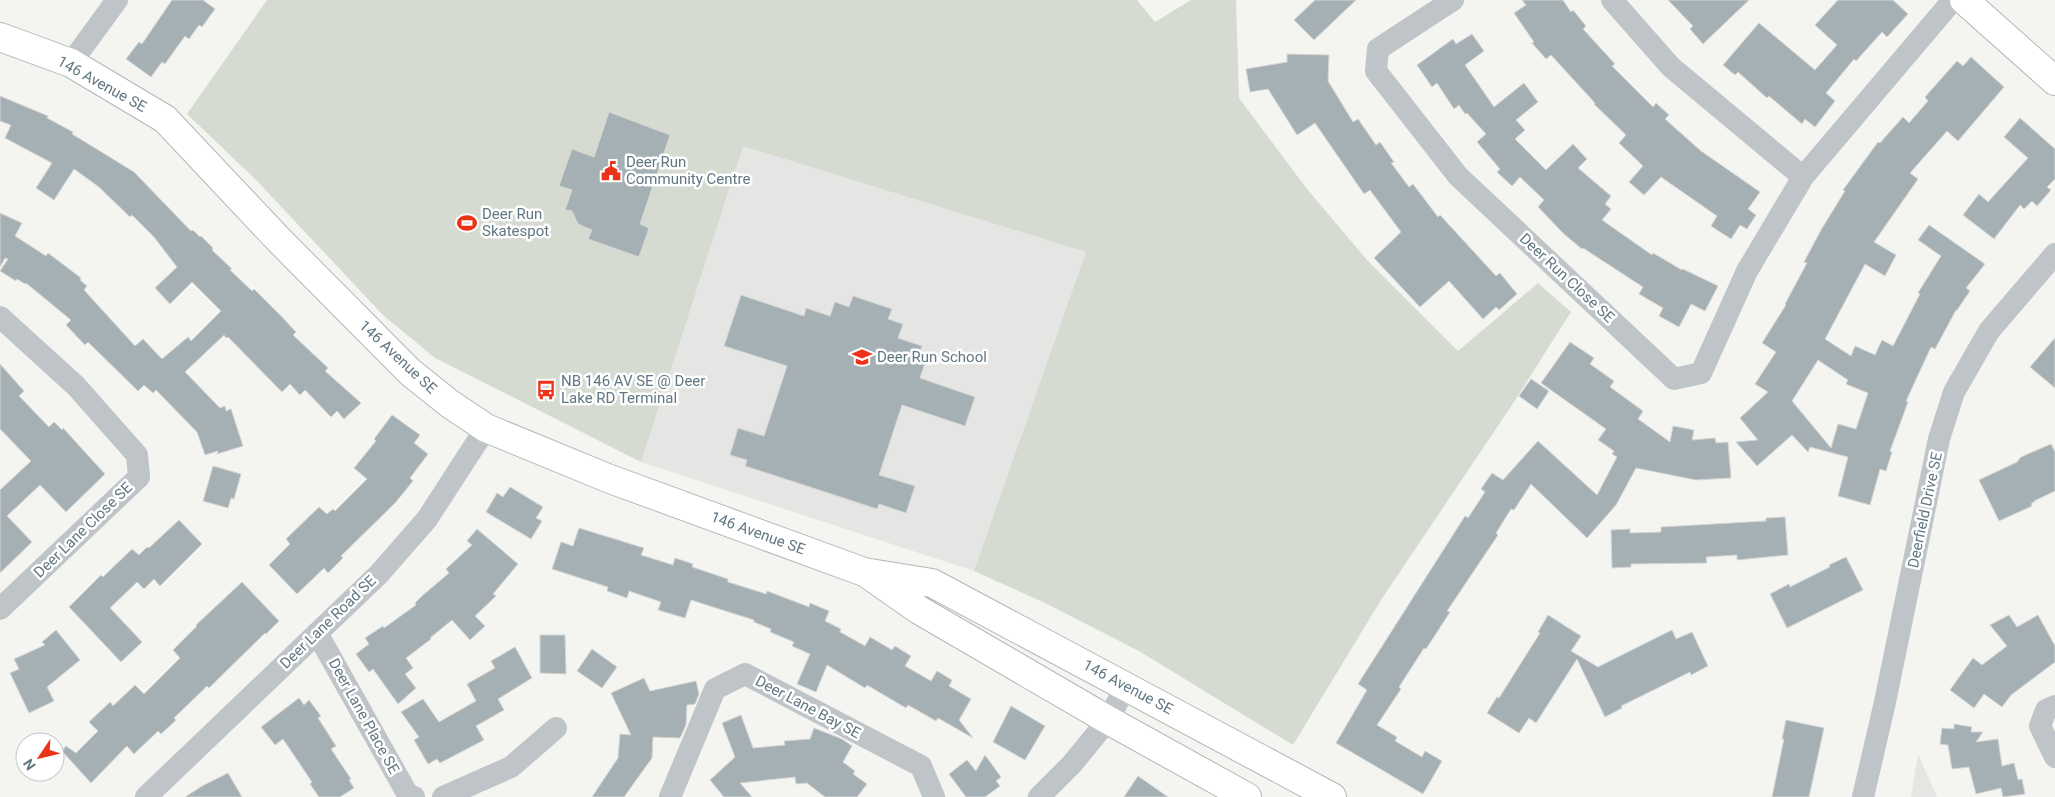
<svg xmlns="http://www.w3.org/2000/svg" width="2055" height="797" font-family="Roboto,sans-serif">
  <rect width="100%" height="100%" fill="#f4f4f0"/>
  <path fill="#e5e5e3" d="M742,145L1087,252L974,571L641,462Z
    M1918,754L1937,797H1911Z"/>
  <path fill="#d6dbd1" d="M267,0H1137L1155,22L1191,0H1236L1239,98L1307,189L1367,260L1458,351L1538,283L1571,312L1512,405L1381,600L1293,745L1139,651L1045,603L974,571L1086,252L743,146L641,462L435,358L383,315L257,181L187,114Z"/>
  <path fill="#a5b0b4" stroke="#d5d5d3" fill-rule="evenodd" d="M172,0H203L215,9L202,27L199,25L189,39L185,36L165,64L162,62L151,77L126,59L139,42L142,44Z
    M1315,0H1356L1314,40L1294,20Z
    M1522,0H1563L1571,12L1573,10L1586,26L1583,29L1615,64L1612,66L1653,107L1656,103L1669,115L1665,119L1701,151L1760,192L1748,209L1756,215L1747,229L1740,225L1731,239L1711,226L1717,216L1661,177L1644,195L1629,182L1643,166L1619,143L1626,135L1594,104L1595,103L1551,55L1546,59L1532,43L1534,42L1514,13L1526,5Z
    M1668,0H1749L1703,44L1690,29L1693,26Z
    M1838,0H1893L1908,14L1887,37L1882,32L1856,61L1854,59L1826,93L1835,101L1815,127L1805,119L1802,124L1769,96L1767,98L1738,72L1735,75L1723,65L1759,23L1815,70L1837,45L1815,25Z
    M1472,34L1484,51L1465,65L1494,107L1524,83L1538,102L1516,120L1525,130L1515,139L1546,170L1573,144L1587,159L1578,168L1611,196L1605,204L1611,209L1602,220L1652,255L1653,253L1682,270L1683,269L1718,286L1705,311L1691,304L1679,327L1659,316L1663,308L1639,294L1643,287L1583,248L1582,249L1564,234L1538,207L1544,200L1520,177L1512,186L1497,172L1500,169L1477,142L1486,134L1467,113L1465,114L1459,105L1454,109L1437,83L1432,87L1417,65L1453,39L1456,44Z
    M1287,54L1329,55L1328,81L1353,122L1358,119L1376,145L1380,142L1394,162L1391,163L1409,187L1413,184L1438,217L1440,215L1496,276L1500,273L1517,294L1499,310L1496,307L1483,319L1449,281L1420,307L1374,258L1401,232L1370,190L1364,194L1315,123L1297,135L1268,89L1250,92L1246,69L1287,62Z
    M1971,57L2004,87L1958,141L1947,131L1910,173L1918,179L1874,242L1896,255L1885,276L1865,264L1825,339L1851,356L1855,346L1875,355L1882,340L1893,346L1920,294L1918,293L1941,256L1918,240L1929,225L1985,264L1966,288L1970,291L1957,310H1956L1935,349L1931,347L1906,401L1908,402L1890,451L1892,452L1886,471L1880,469L1870,505L1838,496L1848,457L1810,447L1808,452L1792,435L1757,466L1736,442L1758,440L1740,418L1768,392L1755,384L1776,352L1762,343L1786,305L1785,304L1807,263L1804,262L1821,230L1845,191L1843,190L1878,142L1880,143L1903,117L1909,123L1928,101L1925,97L1957,61L1963,66ZM1818,360L1848,380L1846,384L1868,393L1856,429L1838,424L1831,448L1792,401Z
    M0,96L48,116L47,118L73,132L72,134L134,172L191,231L193,230L200,237L201,236L213,248L212,250L232,269L230,270L252,291L254,289L281,316L296,332L293,335L328,368L325,371L361,403L344,419L337,411L331,417L305,390L300,395L290,384L282,392L228,337L226,338L224,335L185,372L220,408L225,406L226,411L231,409L243,446L217,454L218,451L205,455L197,432L156,390L153,393L144,385L138,391L88,342L85,345L66,325L71,320L26,283L25,284L17,279L16,281L0,271L8,259L5,258L0,267V213L22,223L15,236L46,256L48,253L81,278L80,280L87,286L84,290L135,346L143,339L162,359L188,337L191,341L221,311L192,282L170,304L155,288L177,267L154,237L132,215L130,217L99,187L74,169L54,200L36,188L52,163L5,138L11,125L0,121Z
    M609,112L670,135L640,224L649,228L639,257L588,239L592,230L578,224L572,211L565,210L572,190L559,186L572,149L594,157Z
    M2020,118L2055,149V179L2047,187L2051,190L2037,206L2032,201L2024,209L2020,205L1994,239L1963,215L1979,194L1988,202L2028,158L2004,137Z
    M741,295L804,316L806,308L830,316L835,302L849,307L853,296L892,309L888,319L903,324L898,338L922,346L918,358L926,360L920,378L975,397L965,426L902,405L879,475L915,486L906,513L879,504L877,509L810,487L745,466L747,460L730,455L738,428L764,436L787,366L724,346Z
    M2055,338V388L2030,367Z
    M1570,342L1594,358L1590,364L1614,381L1610,387L1643,411L1638,419L1670,442L1673,426L1694,430L1692,440L1715,438L1716,443L1728,442L1731,478L1696,480L1636,468L1616,505L1587,538L1531,484L1514,510L1511,509L1496,533L1498,535L1447,611L1450,612L1426,649L1424,648L1399,687L1401,689L1377,725L1397,737L1395,741L1422,757L1425,751L1442,761L1423,794L1336,743L1367,690L1358,684L1465,516L1468,518L1485,492L1481,489L1492,473L1503,480L1538,441L1597,495L1617,457L1612,454L1614,451L1598,440L1606,429L1541,383Z
    M0,364L24,391L19,396L49,427L54,422L62,430L63,428L105,474L66,512L40,485L7,516L32,542L0,573V490L31,461L0,429Z
    M1531,379L1549,391L1537,409L1519,396Z
    M392,415L420,435L414,443L428,454L410,478L413,481L395,503L341,556L343,558L328,573L324,568L297,594L269,565L290,544L286,539L319,507L327,514L333,509L335,511L367,479L354,468L376,441L374,439Z
    M2051,444L2055,452V491L2036,500L2031,504L2032,506L1999,521L1979,480L2017,462L2021,457Z
    M213,466L241,474L234,499L231,498L228,508L203,501Z
    M510,487L543,507L536,518L542,521L531,539L486,512L497,493L503,497Z
    M1785,517L1788,555L1737,560V555L1706,557L1707,563L1631,564V567L1612,568L1611,530L1630,529V533L1661,532V527L1766,521V518Z
    M179,520L202,544L160,586L154,579L144,589L137,582L110,608L142,642L121,662L69,607L101,575L103,577L132,549L139,555L147,547L149,548Z
    M579,528L644,548L641,555L673,565L675,558L693,564L692,567L728,579V582L766,594L767,591L809,607L810,603L829,611L825,621L841,629L840,632L865,646L870,637L892,650L895,646L911,656L905,666L931,681L937,671L952,680L949,686L971,699L959,720L973,738L938,718L936,721L908,705L906,708L867,685L865,688L827,665L816,692L797,684L810,654L792,646L794,642L770,632L771,629L754,622V620L691,600L685,618L658,610L661,602L629,591L627,598L607,591L608,587L552,569L561,542L573,546Z
    M477,529L518,564L493,594L496,596L475,616L485,626L470,640L452,620L430,638L431,639L406,658L413,668L405,674L416,688L398,704L373,669L369,672L356,654L369,644L365,638L383,626L384,628L416,605L415,603L422,596L449,573L446,569L472,545L467,541Z
    M1846,557L1863,590L1787,628L1770,594L1789,584L1790,587L1830,567L1829,565Z
    M242,582L279,621L266,634L265,633L209,688L207,686L174,718L176,720L161,734L158,731L134,754L127,746L91,783L62,751L66,746L76,753L98,731L89,722L110,702L113,706L135,685L144,694L180,658L173,650L197,626L196,625Z
    M1548,615L1581,636L1571,651L1598,667L1672,630L1676,639L1692,632L1708,666L1691,675L1690,672L1621,706L1622,708L1605,717L1577,659L1536,723L1529,718L1519,733L1487,713L1497,697L1499,698L1540,633L1538,632Z
    M2009,615L2017,627L2038,615L2055,646V662L2011,695L2002,707L1984,694L1974,708L1950,690L1973,658L1982,665L2007,646L1990,625Z
    M56,630L80,660L47,687L54,701L29,713L10,673L19,669L14,659L45,645L42,642Z
    M540,635H565L566,674L540,673Z
    M515,647L532,678L498,699L504,710L476,726L484,740L440,763L437,759L428,764L414,740L419,737L401,712L423,699L439,722L476,701L467,684L495,668L491,661Z
    M592,649L617,667L602,688L577,671Z
    M644,678L650,691L696,681L699,694L695,704L687,705L686,725L680,738L653,737L652,758L624,797H592L618,758L620,734L631,735L611,693Z
    M299,698L304,705L309,700L321,716L318,718L336,746L331,749L351,779L349,780L354,788L340,797H319L310,784L312,782L283,739L275,745L261,727Z
    M1011,706L1045,726L1025,760L993,742Z
    M741,715L753,748L785,745L784,741L810,739L814,728L842,739L852,746L843,762L855,771L853,774L867,784L857,797H825L807,783L796,784L795,777L740,783L752,797H724L710,780L735,757L722,723Z
    M1786,720L1824,728L1809,797H1772L1784,739H1782Z
    M1954,724L1972,727L1971,732H1983L1976,742L1998,739L2002,766L2014,763L2018,780L2022,779L2025,794L2003,797L2001,788L1976,794L1969,767L1952,769L1948,745L1940,744L1942,728L1954,729Z
    M985,755L1001,777L996,781L1000,786L985,797H966L949,774L967,760L976,771Z
    M228,773L242,797H185L204,785Z
    M1138,776L1168,797H1124Z"/>
  <g fill="none" stroke-linecap="round" stroke-linejoin="round">
    <defs>
      <path id="secondary" d="M1964,0L2055,81
        M0,37L71,63L165,119L279,240L410,372L450,404L486,428L610,479L864,572L932,583L1332,797
        M869,575L919,610L1108,720L1247,797"/>
    </defs>
    <use href="#secondary" stroke="#b1b8bb" stroke-width="30"/>
    <path stroke="#bec4c7" stroke-width="22" d="M1453,0L1378,49L1376,71L1458,176L1674,379L1701,373L1747,271L1803,177L1953,0
      M1612,0L1671,67L1803,177
      M71,63L117,0
      M0,317L76,386L137,455L139,477L0,609
      M317,633L408,795L414,797
      M2055,706L2046,710L2040,726L2055,757
      M146,797L379,574L427,519L486,428
      M443,797L511,767L556,728
      M670,797L715,689L745,674L921,766L934,797
      M1039,797L1072,764L1108,720L1126,686
      M1863,797L1885,702L1939,439L1954,392L1989,331L2055,254"/>
    <use href="#secondary" stroke="#fff" stroke-width="28"/>
  </g>
  <defs>
    <symbol id="civic-bare" viewBox="-9 -9 18 18"><path d="M-.6-6.5H3V-4.5H.6V-3L4-1V1h2V6H-6V1h2V-1L-.6-3ZM-1.2 2.5V6h2.4V2.5Z" fill="#ec3218" stroke="#fff" stroke-width="2.5" paint-order="stroke"/></symbol>
    <symbol id="stadium-bare" viewBox="-9 -9 18 18"><path d="M0-5a6.5 5 0 1 0 0 10a6.5 5 0 1 0 0-10ZM-3.5-1.8h7v3.6h-7Z" fill="#ec3218" stroke="#fff" stroke-width="2.5" paint-order="stroke"/></symbol>
    <symbol id="school-bare" viewBox="-9 -9 18 18"><path d="M0-5L7-2L0 1L-7-2ZM-4 1L0 2.5L4 1V4Q0 6-4 4Z" fill="#ec3218" stroke="#fff" stroke-width="2.5" paint-order="stroke"/></symbol>
    <symbol id="bus-bare" viewBox="-9 -9 18 18"><path d="M-5-6H5V4H4V6H2V4H-2V6H-4V4H-5ZM-3.5-4V0h7V-4ZM-3.5 1.2v1.5H-2V1.2ZM2 1.2v1.5H3.5V1.2Z" fill="#ec3218" stroke="#fff" stroke-width="2.5" paint-order="stroke"/></symbol>
  </defs>
  <g fill-rule="evenodd">
    <use href="#civic-bare" x="597" y="157" width="28" height="28"/>
    <use href="#stadium-bare" x="453" y="209" width="28" height="28"/>
    <use href="#school-bare" x="848" y="343" width="28" height="28"/>
    <use href="#bus-bare" x="532" y="376" width="28" height="28"/>
  </g>
  <g text-anchor="middle" dominant-baseline="central" stroke-width="5" stroke-linejoin="round" paint-order="stroke">
    <g font-size="15" fill="#617783" stroke="#fff">
      <text transform="translate(102 84) rotate(29)">146 Avenue SE</text>
      <text transform="translate(1567 278) rotate(43)">Deer Run Close SE</text>
      <text transform="translate(398 357) rotate(43)">146 Avenue SE</text>
      <text transform="translate(1925 510) rotate(-78)">Deerfield Drive SE</text>
      <text transform="translate(83 530) rotate(-44)">Deer Lane Close SE</text>
      <text transform="translate(758 533) rotate(20)">146 Avenue SE</text>
      <text transform="translate(328 622) rotate(-44)">Deer Lane Road SE</text>
      <text transform="translate(1128 687) rotate(28)">146 Avenue SE</text>
      <text transform="translate(808 707) rotate(28)">Deer Lane Bay SE</text>
      <text transform="translate(364 716) rotate(61)">Deer Lane Place SE</text>
    </g>
    <g font-size="15" fill="#617783" stroke="#fff" text-anchor="start">
      <text x="626" y="162">Deer Run<tspan x="626" dy="17">Community Centre</tspan></text>
      <text x="482" y="214">Deer Run<tspan x="482" dy="17">Skatespot</tspan></text>
      <text x="877" y="357">Deer Run School</text>
      <text x="561" y="381">NB 146 AV SE @ Deer<tspan x="561" dy="17">Lake RD Terminal</tspan></text>
    </g>
  </g>
  <g transform="translate(40 757) rotate(235)"><circle r="24" fill="#ffffff" stroke="#c0c9cd"/>
  <path d="M0-4L9 19L0 12L-9 19Z" fill="#ec3218"/>
  <text y="-8" font-size="14" font-weight="bold" text-anchor="middle" fill="#617783">N</text>
  </g>
</svg>
